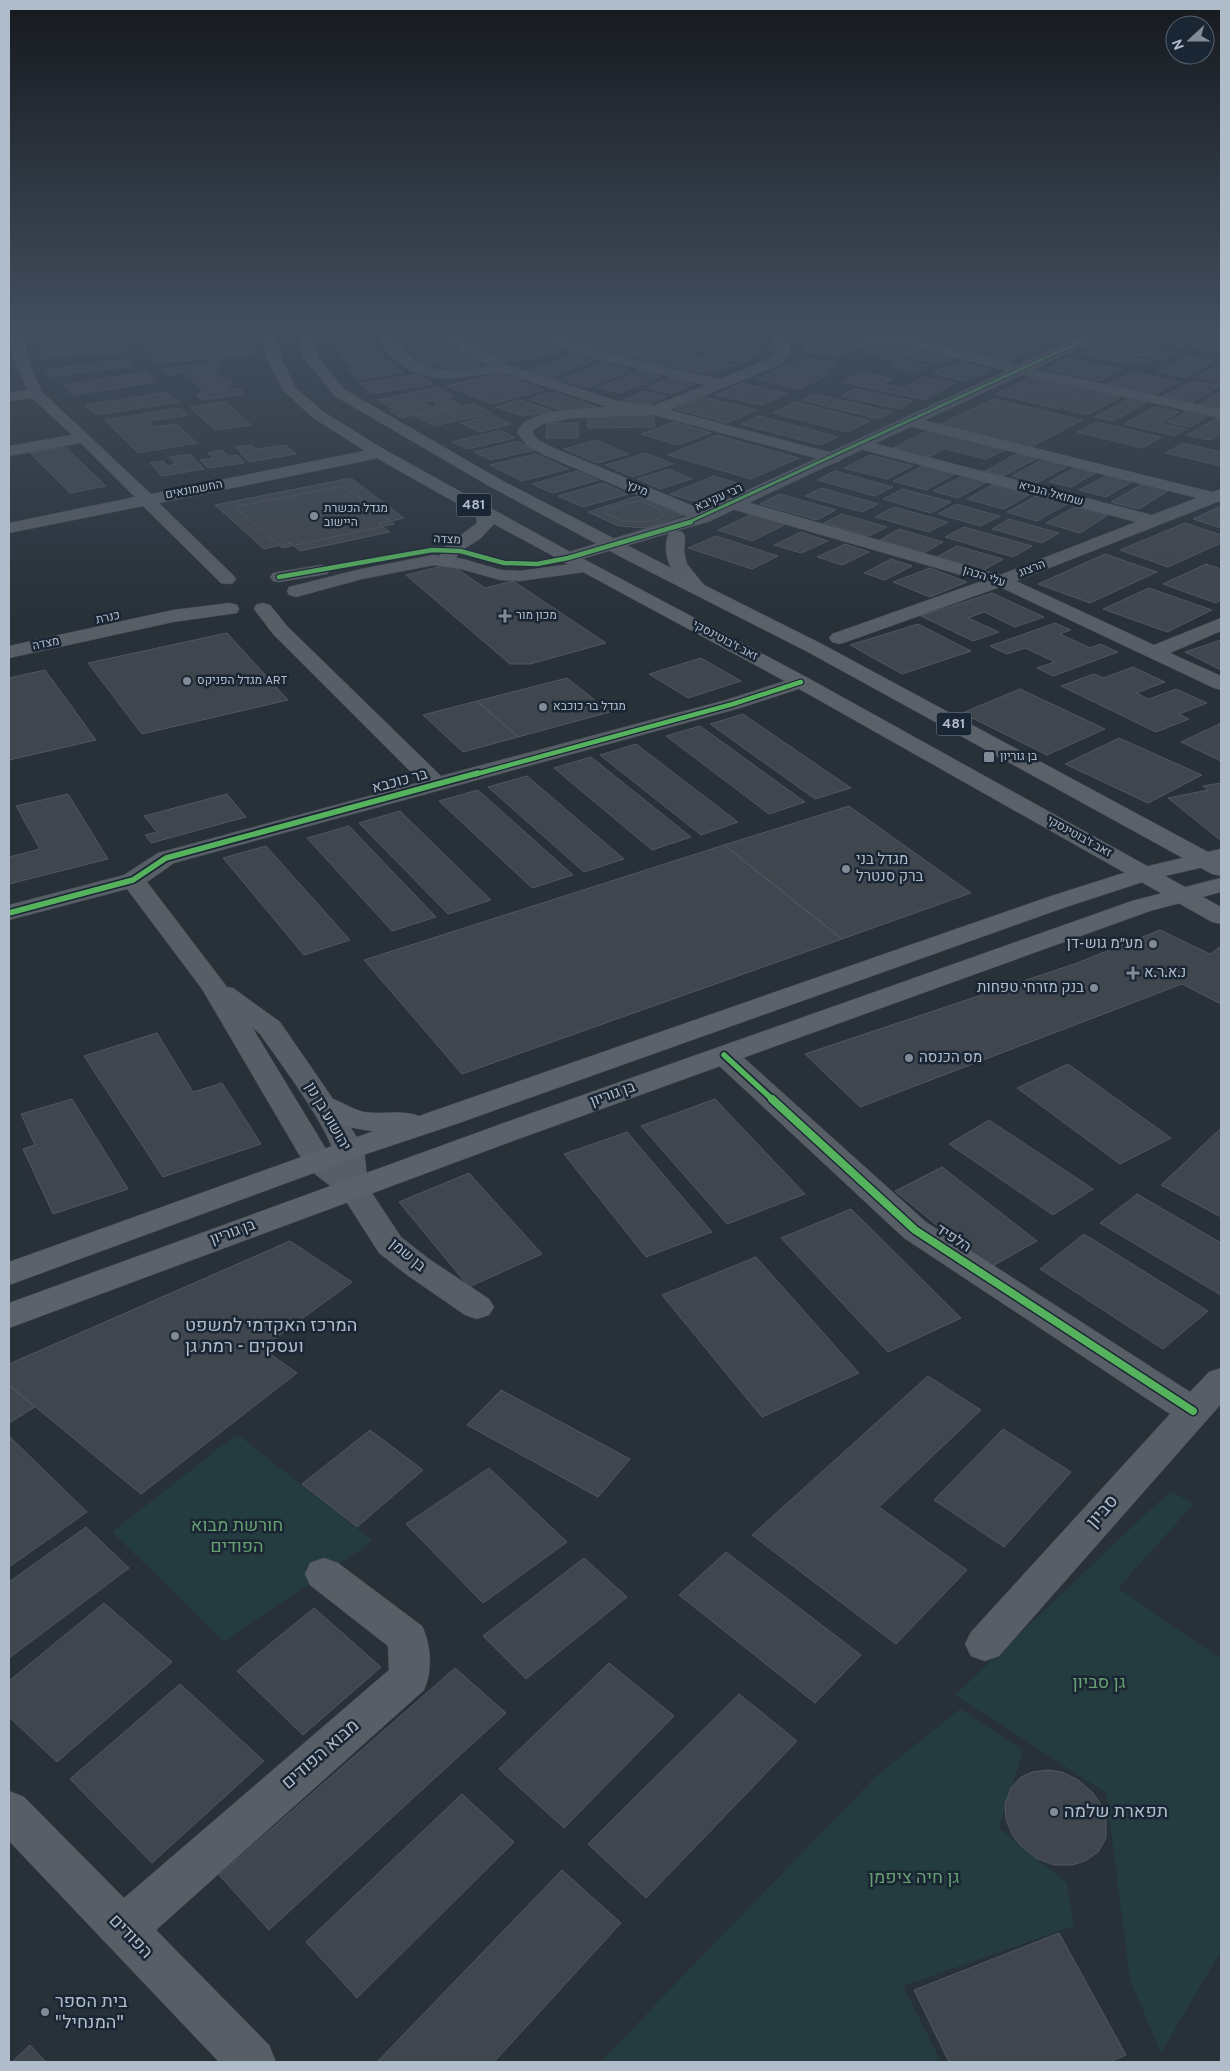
<svg xmlns="http://www.w3.org/2000/svg" width="1230" height="2071" font-family="Overpass,Heebo,sans-serif">
  <rect width="100%" height="100%" fill="#283038"/>
  <path fill="#243c3f" d="M237,1434L373,1541L224,1642L112,1532Z
    M1170,1491L1194,1504L1118,1588L1221,1659V1951L1161,2053L1130,1980L1106,1793L955,1695Z
    M960,1709L1023,1750L999,1828L1067,1883L1074,1926L903,1986L941,2062H600L876,1776Z"/>
  <path fill="#40464e" stroke="#505760" d="M43,329H68V341L43,343Z
    M85,329H110V336L86,338Z
    M330,329H360L361,331L333,333Z
    M392,329H429L435,338L400,341Z
    M499,329H515L520,333L473,340L464,335Z
    M553,329H602L565,335Z
    M627,329L644,332L596,349L573,338Z
    M679,329H717L696,337L672,332Z
    M730,329L758,331V343L718,344L703,339Z
    M828,329H899L891,337Z
    M955,329H991L1008,333L997,338Z
    M1010,329H1048L1066,333L1055,339Z
    M1140,329H1185L1205,333L1181,346L1128,335Z
    M211,332L212,340L137,345L136,337Z
    M361,332L365,338L336,341L332,335Z
    M652,333L676,339L630,358L605,352Z
    M1023,334L1050,340L1038,345L1011,340Z
    M1212,334L1221,336V353L1189,346Z
    M523,335L560,353L506,363L469,345Z
    M793,335L820,338L814,344L788,341Z
    M942,335L955,338L948,341L1020,356L1008,362L922,344Z
    M992,338L1036,347L1023,354L978,344Z
    M436,339L442,343L413,347L407,343Z
    M833,339L876,342L873,349L829,346Z
    M1108,340L1174,354L1162,360L1096,346Z
    M683,341L708,346L664,365L639,360Z
    M365,342L372,354L343,357L341,352L356,351L355,348L340,349L337,344Z
    M120,343L122,352L40,358L39,349Z
    M218,344L221,350L250,348L253,355L153,363L150,349Z
    M890,344L921,351L897,361L866,353Z
    M443,345L452,351L421,356L412,349Z
    M805,345L851,351L839,357L804,352Z
    M720,346L760,347L747,363L705,357Z
    M1092,349L1147,361L1138,366L1082,354Z
    M461,351L473,357L429,366L417,360Z
    M927,353L951,358L938,364L914,358Z
    M381,355L386,361L349,365L344,359Z
    M570,355L594,360L550,378L525,372Z
    M1187,356L1214,361L1184,377L1157,372Z
    M692,357L732,365L720,371L703,373L671,365Z
    M806,358L836,364L824,370L793,364Z
    M1066,358L1121,369L1101,381L1046,369Z
    M129,359L134,366L51,377L46,370Z
    M469,359L483,365L452,372L438,365Z
    M905,360L928,366L914,372L891,366Z
    M215,362L220,368L213,369L221,379L228,378L233,384L226,385L231,390L240,389L244,394L201,400L196,394L204,393L187,373L168,375L163,369Z
    M390,362L404,372L359,379L347,368Z
    M959,362L991,370L965,381L932,373Z
    M601,363L631,370L589,388L558,380Z
    M1221,364V382L1198,377Z
    M787,365L830,374L800,389L757,379Z
    M638,371L660,376L621,393L598,388Z
    M146,372L157,382L73,395L63,385Z
    M862,372L893,379L882,384L903,388L925,377L956,383L925,400L842,382Z
    M1131,372L1179,382L1154,395L1106,384Z
    M499,373L544,390L491,404L447,386Z
    M420,374L433,384L372,394L359,384Z
    M1031,377L1094,391L1059,409L995,394Z
    M669,378L694,384L672,394L647,388Z
    M1193,381L1220,386L1191,403L1163,396Z
    M741,383L787,393L762,405L715,395Z
    M438,387L455,396L393,409L377,400Z
    M854,389L913,401L900,409L841,396Z
    M644,391L667,396L644,407L621,401Z
    M1221,391V409L1198,404Z
    M167,392L179,402L96,415L85,405Z
    M553,392L601,408L563,411L529,399Z
    M1097,392L1121,397L1087,415L1063,409Z
    M815,394L892,412L879,419L801,400Z
    M705,397L756,410L727,423L675,409Z
    M450,399L462,405L401,418L390,411L426,404L432,407L439,405L433,402Z
    M994,399L1082,420L1029,448L938,425Z
    M1128,399L1146,403L1113,421L1094,417Z
    M520,400L553,411L523,416L496,407Z
    M225,401L251,425L215,430L190,407Z
    M796,402L870,421L847,432L773,413Z
    M473,404L492,413L434,426L416,416Z
    M1155,407L1179,412L1160,423L1186,429L1175,436L1124,424Z
    M180,408L187,415L148,421L155,427L176,424L197,443L138,453L105,420Z
    M1189,410L1210,415L1190,427L1168,422Z
    M492,415L511,424L480,432L461,423Z
    M587,416H653L655,427L588,428Z
    M759,416L838,437L820,445L741,424Z
    M1217,418L1221,419V434L1210,440L1187,435Z
    M674,422L711,433L678,445L641,434Z
    M1096,422L1161,437L1143,448L1077,432Z
    M547,423H578V438H546Z
    M500,430L515,438L467,449L452,442Z
    M929,430L1005,450L986,459L945,449L926,458L891,449Z
    M717,435L799,458L751,479L668,455Z
    M596,440L629,454L597,463L564,449Z
    M518,441L535,450L491,460L474,452Z
    M1183,443L1221,452V466L1166,453Z
    M251,445L256,449L286,445L296,454L249,462L235,447Z
    M65,447L106,486L70,493L30,453Z
    M222,450L228,456L237,455L245,463L208,468L200,460L213,458L208,453Z
    M1020,452L1039,457L1004,476L985,471Z
    M646,453L673,464L632,477L605,465Z
    M190,454L204,469L162,476L150,463L163,461L167,466L176,464L169,457Z
    M536,454L569,469L522,481L490,465Z
    M871,455L913,466L887,479L844,468Z
    M1043,459L1068,466L1037,483L1012,476Z
    M923,466L955,474L926,490L893,481Z
    M1077,466L1099,471L1071,487L1049,482Z
    M669,469L692,479L660,489L637,479Z
    M577,471L598,480L553,493L532,484Z
    M835,471L893,487L875,496L817,480Z
    M1109,474L1135,480L1106,497L1079,490Z
    M714,476L743,485L700,503L670,494Z
    M962,476L987,482L958,498L933,491Z
    M351,478L404,518L378,524L390,532L300,551L291,543L264,549L215,505Z
    M603,483L628,494L583,507L558,496Z
    M1144,483L1171,489L1139,509L1111,502Z
    M992,485L1029,495L1004,509L967,499Z
    M343,486L394,524L282,548L235,507Z
    M821,488L878,504L862,512L805,496Z
    M903,489L951,502L931,513L883,499Z
    M780,494L836,510L817,520L760,504Z
    M638,496L683,515L646,528L619,526L588,512Z
    M1036,496L1067,504L1037,521L1007,512Z
    M641,501L660,509L663,517L647,522L623,521L605,513L606,510L633,502Z
    M956,504L1000,516L981,526L938,514Z
    M1221,506V528L1193,519Z
    M894,507L948,522L929,532L875,517Z
    M1075,507L1108,515L1080,533L1046,523Z
    M752,514L786,524L752,541L718,530Z
    M842,514L887,527L869,536L824,523Z
    M1009,519L1059,533L1042,543L992,529Z
    M1185,523L1221,535V543L1168,567L1120,550Z
    M964,527L1032,546L1013,557L945,537Z
    M899,529L943,542L924,553L880,540Z
    M801,532L828,541L801,553L774,545Z
    M716,536L778,556L752,569L688,548Z
    M845,544L869,552L842,565L817,557Z
    M957,546L1003,559L984,570L937,557Z
    M1105,554L1157,572L1090,603L1038,584Z
    M891,559L912,566L885,580L864,573Z
    M450,564L485,588L513,581L606,643L530,664H510L406,575Z
    M1206,564L1221,569V600L1216,603L1163,584Z
    M930,568L967,582L930,597L893,582Z
    M1149,588L1212,610L1167,632L1103,609Z
    M992,593L1044,617L1015,627L984,612L968,618L999,632L973,641L921,616Z
    M1055,623L1071,630L1060,634L1090,648L1100,644L1118,652L1053,676L1037,668L1055,662L1025,648L1007,654L990,646Z
    M918,624L971,651L902,674L850,645Z
    M227,633L288,700L142,734L88,663Z
    M1221,640V670L1185,652Z
    M701,658L741,681L688,698L649,674Z
    M1133,667L1165,682L1136,693L1149,699L1176,689L1207,703L1179,714L1189,719L1156,732L1061,686L1094,674L1103,678Z
    M45,670L96,740L9,760V678Z
    M567,678L610,712L518,737L477,701Z
    M1020,689L1105,729L1047,755L962,713Z
    M477,701L518,737L463,752L423,715Z
    M743,714L851,788L815,799L710,724Z
    M1221,723V761L1181,742Z
    M700,726L805,802L769,814L666,736Z
    M1119,738L1202,775L1148,803L1065,764Z
    M636,744L738,822L701,835L600,755Z
    M591,757L691,837L652,850L554,768Z
    M527,776L624,859L584,872L488,787Z
    M1221,783V839L1220,840L1168,798L1208,790L1203,786Z
    M478,790L573,875L532,888L439,801Z
    M68,794L108,859L9,884V857L40,849L16,806Z
    M227,794L246,817L151,843L145,835L157,832L144,816Z
    M849,806L971,893L842,939L724,845Z
    M400,811L491,900L448,914L359,823Z
    M349,826L436,917L392,931L307,838Z
    M724,845L842,939L462,1074L364,960Z
    M266,846L350,940L304,955L223,858Z
    M1160,930L1210,954L1221,946V1004L1182,984L860,1107L805,1054L1077,963Z
    M157,1033L193,1092L222,1083L261,1144L163,1177L84,1056Z
    M1068,1064L1171,1138L1120,1164L1017,1088Z
    M72,1099L128,1189L53,1214L23,1149L35,1145L21,1114Z
    M715,1099L805,1194L727,1224L641,1126Z
    M989,1120L1093,1189L1053,1215L949,1144Z
    M1221,1128V1217L1161,1185Z
    M627,1132L712,1232L646,1257L564,1154Z
    M942,1167L1037,1241L989,1268L895,1191Z
    M469,1173L542,1254L469,1287L399,1202Z
    M1137,1194L1221,1243V1295L1100,1223Z
    M851,1209L961,1318L888,1352L781,1238Z
    M1084,1234L1208,1311L1163,1349L1040,1269Z
    M290,1241L352,1282L262,1348L297,1373L141,1494L9,1385V1364Z
    M756,1257L859,1373L762,1417L662,1295Z
    M928,1376L981,1410L879,1507L967,1570L896,1644L752,1535Z
    M9,1385L35,1407L9,1423Z
    M501,1390L630,1459L598,1497L467,1425Z
    M1003,1429L1071,1472L1004,1547L934,1500Z
    M370,1430L423,1470L357,1527L302,1484Z
    M9,1436L87,1512L9,1567Z
    M489,1468L567,1542L483,1603L406,1524Z
    M86,1527L129,1568L9,1658V1582Z
    M726,1552L861,1655L815,1703L679,1595Z
    M584,1558L627,1597L526,1679L483,1636Z
    M104,1603L172,1662L57,1762L9,1717V1681Z
    M314,1608L381,1667L303,1735L237,1671Z
    M609,1663L674,1716L564,1828L499,1769Z
    M455,1668L506,1713L269,1930L219,1875Z
    M180,1684L264,1761L152,1863L70,1779Z
    M739,1694L797,1741L646,1898L588,1844Z
    M1048,1770L1062,1772L1078,1780L1092,1792L1100,1803L1106,1820V1838L1098,1852L1085,1861L1072,1865H1054L1036,1858L1021,1846L1013,1836L1006,1820L1005,1804L1011,1788L1021,1777L1032,1772Z
    M462,1794L514,1842L357,1998L306,1942Z
    M562,1870L621,1923L494,2062H377Z
    M1059,1933L1126,2055L1110,2062H949L914,1990Z
    M30,2045L46,2062H12Z"/>
  <g fill="none" stroke-linecap="round" stroke-linejoin="round">
    <defs>
      <path id="minor" d="M9,329H22L27,356L41,391L151,494L379,448L385,450L387,453L385,456L379,458L159,503L233,575L236,579L233,583L227,584L221,583L143,506L9,533V523L135,497L81,443L9,456V446L72,435L32,398L9,401V393L27,390L13,356Z
        M374,329H387C414,373 441,375 489,366L463,352L436,329H451L473,346L507,365L617,401L653,406L706,385L596,359L551,343L528,329H545L606,354L720,379L772,358L776,349L773,337L779,329H792L787,337C792,348 789,355 782,364L669,410L840,455L842,458L840,461L834,463L654,415L572,418L543,424L533,430V433L537,439L554,448L710,513L712,517L710,521H698L542,454L527,445L517,433C523,408 587,409 608,407L501,372L448,379L432,377L412,371L398,363L386,350Z
        M797,329H839L904,337L922,329H940L918,340L1021,366L1221,410V418L1021,374L905,345L803,333Z
        M910,417L1212,492L1221,489L1220,501L1016,581L1154,645L1221,618V631L1170,653L1221,676V690L1214,688L1000,587L846,642L839,644L832,642L829,638L832,634L982,581L728,508L726,504L728,500H740L1000,575L1136,522L856,448L853,445L856,442L861,440L1152,515L1197,498L905,425L902,422L905,419Z
        M434,555L463,559L501,570L520,571L584,562L590,563L593,567L590,571L584,572L520,581L500,580L461,569L434,565L362,579L296,597L289,595L287,591L289,587L361,569Z
        M321,565L327,566L330,570L327,574L279,582L273,581L270,577L273,573Z
        M230,603L237,605L239,609L237,613L173,622L9,658V646L173,610Z
        M263,603L270,605L287,626L441,776L726,700L794,678L801,676L808,678L811,682L808,686L740,708L174,863L147,882L227,987L233,988L280,1022L333,1099L364,1149L368,1187L401,1237L429,1259L489,1299L494,1307L489,1315L477,1319L465,1315L407,1275L379,1253L342,1195L307,1168L202,989L127,889L9,920V905L124,875L158,853L421,782L273,634L254,609L256,605ZM252,1027L260,1034C278,1060 332,1131 335,1159L329,1154Z
        M724,1046L734,1049L926,1222L1190,1392L1209,1372L1221,1368V1404L999,1656L985,1661L971,1656L965,1644L971,1632L1170,1414L904,1238L714,1061L710,1055L714,1049Z
        M324,1558L338,1563L422,1626C431,1645 433,1670 424,1690L156,1930L269,2045L276,2062H219L9,1841V1791L24,1797L124,1898L389,1670L388,1646L310,1585L305,1574L310,1563Z"/>
      <path id="tertiary" d="M1097,329H1114L1113,332L710,521L568,563L562,562L559,558L562,554L698,513Z"/>
      <path id="secondary" d="M1221,849V863L1152,879L1066,907L459,1123L360,1156L9,1285V1262L374,1131C356,1130 319,1121 309,1105L313,1099C335,1093 345,1108 364,1112C382,1115 401,1109 419,1116L1048,897L1136,869Z
        M1221,878V892L1150,911L521,1138L9,1328V1303L501,1124L1132,901Z"/>
      <path id="primary" d="M260,329H274L282,361L296,388L322,411L385,450L574,554L808,678L1221,907V924L1212,922L794,686L494,524L481,538L458,553L454,565L448,566L442,565L439,561L441,550L477,523L476,514L373,456L312,417L283,390L268,361Z
        M297,329H311L317,356L345,390L501,480L671,568C666,558 663,542 670,532L676,531L682,532L685,536L684,552L687,564L704,585L820,643L1221,859V876L1212,874L806,651L623,558L489,486L335,396L303,357Z"/>
    </defs>
    <use href="#minor" stroke="#464c53" stroke-width="1"/>
    <use href="#tertiary" stroke="#464c53" stroke-width="1"/>
    <use href="#secondary" stroke="#464c53" stroke-width="1"/>
    <use href="#primary" stroke="#454c55" stroke-width="1"/>
    <use href="#minor" fill="#585e66" fill-rule="evenodd"/>
    <use href="#tertiary" fill="#585e66" fill-rule="evenodd"/>
    <use href="#secondary" fill="#5c626b" fill-rule="evenodd"/>
    <use href="#primary" fill="#5b6168" fill-rule="evenodd"/>
    <defs>
      <path id="cycleway-far3" d="M687,523L1108,329"/>
      <path id="cycleway-far2" d="M279,577L432,550L460,551L504,563L537,564L568,558L691,522
        M473,775L733,704L801,682"/>
      <path id="cycleway-far1" d="M9,913L133,880L166,858L478,773
        M724,1055L773,1100"/>
      <path id="cycleway" d="M772,1099L915,1230L1193,1411"/>
    </defs>
    <use href="#cycleway-far3" stroke="#1a2634" stroke-width="5"/>
    <use href="#cycleway-far2" stroke="#1a2634" stroke-width="7"/>
    <use href="#cycleway-far1" stroke="#1a2634" stroke-width="9"/>
    <use href="#cycleway" stroke="#1a2634" stroke-width="11"/>
    <use href="#cycleway-far3" stroke="#56b35d" stroke-width="3"/>
    <use href="#cycleway-far2" stroke="#56b35d" stroke-width="4.5"/>
    <use href="#cycleway-far1" stroke="#56b35d" stroke-width="5.5"/>
    <use href="#cycleway" stroke="#56b35d" stroke-width="8"/>
  </g>
  <linearGradient id="sky" x2="0" y2="1"><stop stop-color="#161a1f"/><stop offset="0.53" stop-color="#424e5e"/><stop offset="1" stop-color="#424e5e" stop-opacity="0"/></linearGradient>
  <rect width="1230" height="619" fill="url(#sky)"/>
  <g fill="#818b97" stroke="#1a2634" stroke-width="2">
    <circle cx="314" cy="516" r="5"/>
    <path d="M502.5 608.5h5v5h5v5h-5v5h-5v-5h-5v-5h5z"/>
    <circle cx="187" cy="681" r="5"/>
    <circle cx="543" cy="707" r="5"/>
    <rect x="983" y="751" width="12" height="12" rx="2.5"/>
    <circle cx="846" cy="869" r="5"/>
    <circle cx="1153" cy="944" r="5"/>
    <path d="M1130.5 965.5h5v5h5v5h-5v5h-5v-5h-5v-5h5z"/>
    <circle cx="1094" cy="988" r="5"/>
    <circle cx="909" cy="1058" r="5"/>
    <circle cx="175" cy="1336" r="5"/>
    <circle cx="1054" cy="1812" r="5"/>
    <circle cx="45" cy="2012" r="5"/>
  </g>
  <g text-anchor="middle" dominant-baseline="central" stroke-width="5" stroke-linejoin="round" paint-order="stroke">
    <g font-size="12" fill="#b1bcca" stroke="#1a2634">
      <text transform="translate(637 489) rotate(23)">מינץ</text>
      <text transform="translate(194 490) rotate(-11)">החשמונאים</text>
      <text transform="translate(1051 494) rotate(15)">שמואל הנביא</text>
      <text transform="translate(719 498) rotate(-24)">רבי עקיבא</text>
      <text transform="translate(447 540) rotate(3)">מצדה</text>
      <text transform="translate(1032 569) rotate(-21)">הרצוג</text>
      <text transform="translate(984 577) rotate(18)">עלי הכהן</text>
      <text transform="translate(108 618) rotate(-12)">כנרת</text>
      <text transform="translate(725 641) rotate(28)">זאב ז'בוטינסקי</text>
      <text transform="translate(46 644) rotate(-12)">מצדה</text>
      <text transform="translate(1079 837) rotate(29)">זאב ז'בוטינסקי</text>
    </g>
    <g font-size="12" fill="#b1bcca" stroke="#1a2634" text-anchor="start">
      <text x="324" y="509">מגדל הכשרת<tspan x="324" dy="14">היישוב</tspan></text>
      <text x="516" y="616">מכון מור</text>
      <text x="197" y="681">מגדל הפניקס ART</text>
      <text x="553" y="707">מגדל בר כוכבא</text>
      <text x="1000" y="757">בן גוריון</text>
    </g>
    <g fill="#1a2634" stroke="#848f9d" stroke-width="1">
      <rect x="456.5" y="493.5" width="35" height="23" rx="4"/>
      <rect x="936.5" y="712.5" width="35" height="23" rx="4"/>
    </g>
    <g font-size="14" font-weight="bold" fill="#b1bcca">
      <text x="474" y="505">481</text>
      <text x="954" y="724">481</text>
    </g>
    <g font-size="15" fill="#b1bcca" stroke="#1a2634">
      <text transform="translate(400 782) rotate(-15)">בר כוכבא</text>
      <text transform="translate(613 1095) rotate(-20)">בן גוריון</text>
      <text transform="translate(327 1117) rotate(60)">יהושוע בן נון</text>
      <text transform="translate(233 1233) rotate(-20)">בן גוריון</text>
      <text transform="translate(953 1239) rotate(33)">הלפיד</text>
      <text transform="translate(407 1256) rotate(40)">בן שמן</text>
    </g>
    <g font-size="15" fill="#b1bcca" stroke="#1a2634" text-anchor="start">
      <text x="856" y="860">מגדל בני<tspan x="856" dy="17">ברק סנטרל</tspan></text>
      <text x="1143" y="944" text-anchor="end">מע״מ גוש-דן</text>
      <text x="1144" y="973">נ.א.ר.א</text>
      <text x="1084" y="988" text-anchor="end">בנק מזרחי טפחות</text>
      <text x="919" y="1058">מס הכנסה</text>
    </g>
    <g font-size="18" fill="#b1bcca" stroke="#1a2634" text-anchor="start">
      <text x="185" y="1326">המרכז האקדמי למשפט<tspan x="185" dy="21">ועסקים - רמת גן</tspan></text>
      <text x="1064" y="1812">תפארת שלמה</text>
      <text x="55" y="2002">בית הספר<tspan x="55" dy="21">"המנחיל"</tspan></text>
    </g>
    <g font-size="18" fill="#b1bcca" stroke="#1a2634">
      <text transform="translate(1103 1512) rotate(-48)">סביון</text>
      <text transform="translate(321 1755) rotate(-41)">מבוא הפודים</text>
      <text transform="translate(130 1937) rotate(46)">הפודים</text>
    </g>
    <g font-size="18" fill="#669e70" stroke="#1a2634">
      <text x="237" y="1526">חורשת מבוא<tspan x="237" dy="21">הפודים</tspan></text>
      <text x="1099" y="1683">גן סביון</text>
      <text x="914" y="1878">גן חיה ציפמן</text>
    </g>
  </g>
  <rect width="1230" height="2071" fill="none" stroke="#b1bcca" stroke-width="20"/>
  <g transform="translate(1190 40) rotate(249)"><circle r="24" fill="#1a2634" stroke="#566270"/>
  <path d="M0-4L9 19L0 12L-9 19Z" fill="#818b97"/>
  <text y="-8" font-size="14" font-weight="bold" text-anchor="middle" fill="#b1bcca">N</text>
  </g>
</svg>
